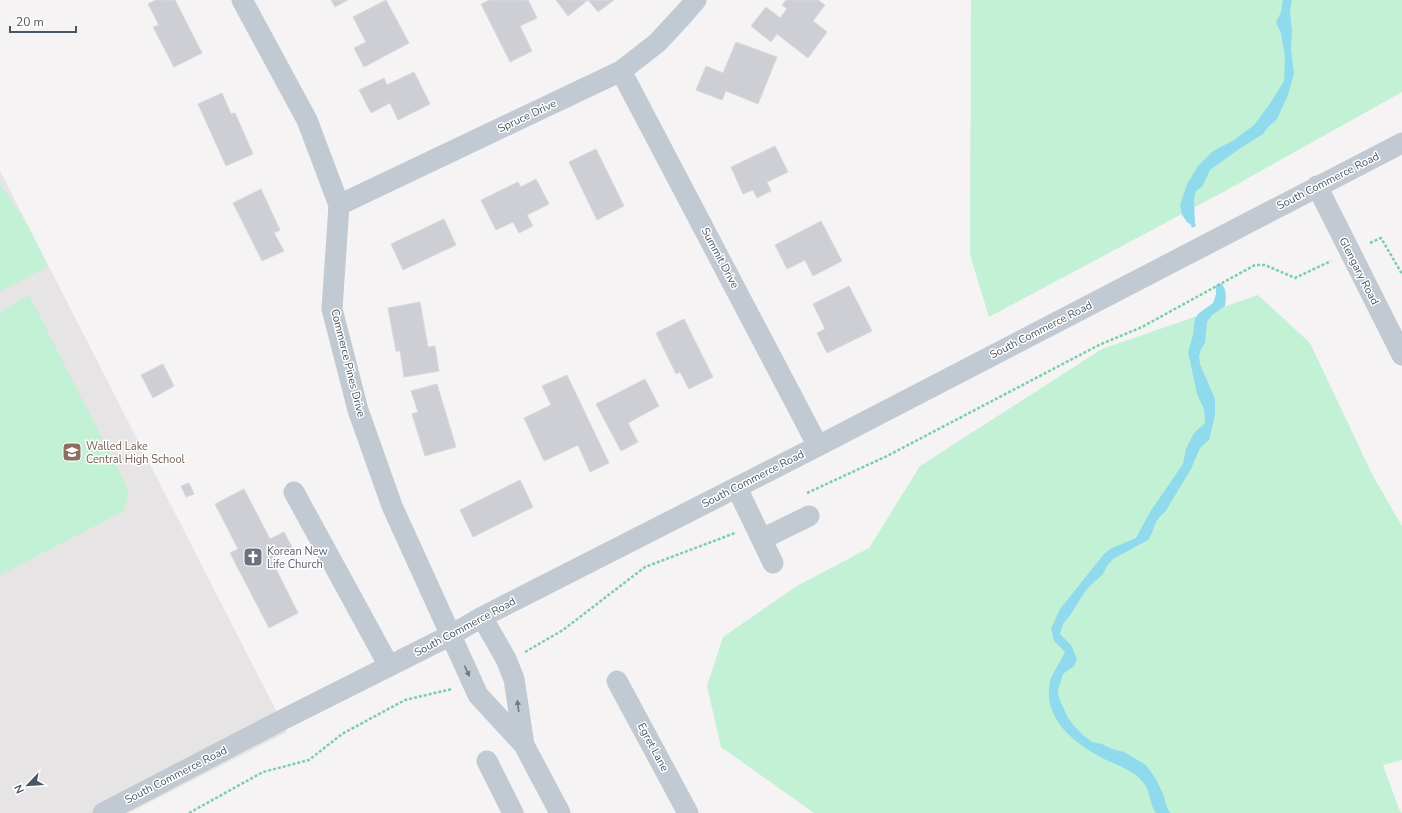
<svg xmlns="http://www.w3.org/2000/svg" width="1402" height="813" font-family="'Nunito Sans',sans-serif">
  <rect width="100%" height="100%" fill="#f5f3f3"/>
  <path fill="#e6e4e5" d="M0,171L287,732L129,813H0Z"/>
  <path fill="#c3f1d5" d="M971,0H1402V92L1225,191L989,317L970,255Z
    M0,184L27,224L48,266L0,292Z
    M29,295L129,491L124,511L0,575V312Z
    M1258,295L1310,343L1373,476L1402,526V760L1383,765L1399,809L1402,813H814L721,747L707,686L723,637L797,586L869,548L920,466L1102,349Z"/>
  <path fill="#90daee" d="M1283,0H1292L1290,11L1292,31L1291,49L1294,73L1288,95L1277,119L1268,127L1263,134L1239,149L1210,170L1202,187L1196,191L1194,200L1195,223L1196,226L1192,228L1191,225L1187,222L1182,215L1180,205L1187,184L1198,166L1213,151L1234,140L1254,125L1269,105L1284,81L1285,57L1281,33L1276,22L1281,12Z
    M1220,284H1222C1227,291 1226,298 1225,306L1212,315L1207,322L1205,343L1201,349L1199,356L1200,364L1215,399V415L1209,440L1200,448L1191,469L1165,512C1152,522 1156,529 1148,540L1113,559L1107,566L1103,574L1090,586L1084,593L1071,614L1063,624L1060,634L1071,645L1077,659L1074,666L1063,674L1058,690L1059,698L1067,716L1074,726L1084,736L1092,742L1102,744L1112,749L1124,752L1146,765L1156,779L1164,796L1166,805L1170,813H1156C1148,801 1152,790 1139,778C1133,771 1113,763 1104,759C1075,744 1042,719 1050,682C1051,675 1061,661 1065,652L1054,641L1051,629L1060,609L1104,554L1112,548L1136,538L1150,512L1183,464L1186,449L1194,433L1205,423L1204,409L1197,394L1188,352L1193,335L1195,319L1198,314L1213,303L1216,294V285Z"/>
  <path fill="#cdcfd5" stroke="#d7d9de" d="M156,0H175L202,53L174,67L153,27L159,25L148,4Z
    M331,0H348L335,7Z
    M386,0L409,43L364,67L354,48L366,42L353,17Z
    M490,0H528L537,18L520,26L532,51L510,62L481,4Z
    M556,0H614L598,12L588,0L568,16Z
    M786,0H818L825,5L813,21L827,32L808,58L777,34L771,42L751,26L766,7L780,18L787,9L782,5Z
    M736,42L777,57L758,104L726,91L722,100L696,90L706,66L723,73Z
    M414,72L430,104L398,120L390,103L371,113L359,90L384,78L387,85Z
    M222,93L231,114L235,113L253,154L226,166L198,104Z
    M775,146L788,172L767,182L771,191L757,198L753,190L743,194L731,167Z
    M596,149L624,206L597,220L569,162Z
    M536,179L549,204L527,215L533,226L519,233L513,222L496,230L481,200L518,182L521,187Z
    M261,189L280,230L274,233L284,251L262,261L233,203Z
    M444,219L456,245L403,270L391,244Z
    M821,221L842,261L813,276L805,260L787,269L775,245Z
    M849,286L872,331L827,353L817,333L825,329L813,304Z
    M420,302L428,347L435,346L439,371L404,377L400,351H396L388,308Z
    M684,319L713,377L689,389L680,372L676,374L656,333Z
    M163,364L174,386L153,398L141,375Z
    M567,375L609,463L590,472L578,445L544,461L524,418L551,405L542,386Z
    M645,379L659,406L628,423L638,442L621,451L596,404Z
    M437,384L456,447L425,456L412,414L418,412L411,391Z
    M520,480L533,507L473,537L460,510Z
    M189,483L194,494L186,497L181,486Z
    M244,489L270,539L284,532L292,547L271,559L298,613L269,628L230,553L238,549L215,504Z"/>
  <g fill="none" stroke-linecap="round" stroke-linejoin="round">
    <path stroke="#7ad0a6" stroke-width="2.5" stroke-dasharray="3 2" stroke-linecap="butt" d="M1370,243L1381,238L1402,274
      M807,493L887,456L1099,345L1142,327L1255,265H1265L1295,278L1331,261
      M525,652L563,630L645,567L735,533
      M189,813L263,772L309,760L342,734L405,700L452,689"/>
    <path stroke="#c1cad2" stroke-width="21" d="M242,0L307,120L339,205L332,309L358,410L392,506L478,695L524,745L560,813
      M621,71L818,446
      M1317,186L1402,355
      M339,205L621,71L657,43L684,14L696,0
      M737,488L773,563
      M294,492L389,666
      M762,539L809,516
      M482,617L506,659L514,679L524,745
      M617,681L688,813
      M487,761L513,813
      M103,813L284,719L451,635L482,617L818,446L1402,143"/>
  </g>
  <defs><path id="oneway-solid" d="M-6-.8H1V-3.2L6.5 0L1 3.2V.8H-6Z"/></defs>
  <g fill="#6e7983">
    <use href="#oneway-solid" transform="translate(467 671) rotate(65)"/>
    <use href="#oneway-solid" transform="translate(518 706) rotate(-98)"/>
  </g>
  <defs>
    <symbol id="school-square" viewBox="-11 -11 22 22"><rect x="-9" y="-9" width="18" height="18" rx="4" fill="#8d6e63" stroke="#fff"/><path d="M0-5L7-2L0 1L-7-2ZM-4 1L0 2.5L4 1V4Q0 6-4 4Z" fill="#fff"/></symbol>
    <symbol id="church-square" viewBox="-11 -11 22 22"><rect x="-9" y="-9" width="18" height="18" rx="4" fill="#6b7280" stroke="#fff"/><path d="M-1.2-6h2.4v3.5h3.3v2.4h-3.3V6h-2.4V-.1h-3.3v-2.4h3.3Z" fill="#fff"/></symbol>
  </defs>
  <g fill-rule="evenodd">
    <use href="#school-square" x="61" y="441" width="22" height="22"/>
    <use href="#church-square" x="242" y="546" width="22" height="22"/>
  </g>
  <g text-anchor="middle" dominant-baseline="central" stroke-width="3" stroke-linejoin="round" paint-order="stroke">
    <g font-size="11" fill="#4a5661" stroke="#fff">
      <text transform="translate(527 116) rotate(-25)">Spruce Drive</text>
      <text transform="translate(1328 181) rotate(-27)">South Commerce Road</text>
      <text transform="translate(720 258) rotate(62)">Summit Drive</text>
      <text transform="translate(1359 271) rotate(63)">Glengary Road</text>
      <text transform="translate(1041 330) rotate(-27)">South Commerce Road</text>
      <text transform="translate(348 363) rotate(76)">Commerce Pines Drive</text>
      <text transform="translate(753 479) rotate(-27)">South Commerce Road</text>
      <text transform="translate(465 627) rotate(-28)">South Commerce Road</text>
      <text transform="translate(653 747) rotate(62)">Egret Lane</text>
      <text transform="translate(176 775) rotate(-27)">South Commerce Road</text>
    </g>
    <g font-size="11" fill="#785e54" stroke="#fff" text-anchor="start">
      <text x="86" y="446">Walled Lake<tspan x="86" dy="13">Central High School</tspan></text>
    </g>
    <g font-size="11" fill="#5b616d" stroke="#fff" text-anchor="start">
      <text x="267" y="551">Korean New<tspan x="267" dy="13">Life Church</tspan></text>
    </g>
  </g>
  <g transform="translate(28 785) rotate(245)" stroke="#ffffff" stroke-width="3" paint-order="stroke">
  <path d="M0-3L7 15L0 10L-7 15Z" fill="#4a5661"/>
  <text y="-6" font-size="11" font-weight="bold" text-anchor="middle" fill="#4a5661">N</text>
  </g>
  <path d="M10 26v6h66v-6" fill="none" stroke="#4a5661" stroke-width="2"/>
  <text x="16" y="26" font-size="12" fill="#4a5661" stroke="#ffffff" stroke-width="3" paint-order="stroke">20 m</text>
</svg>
